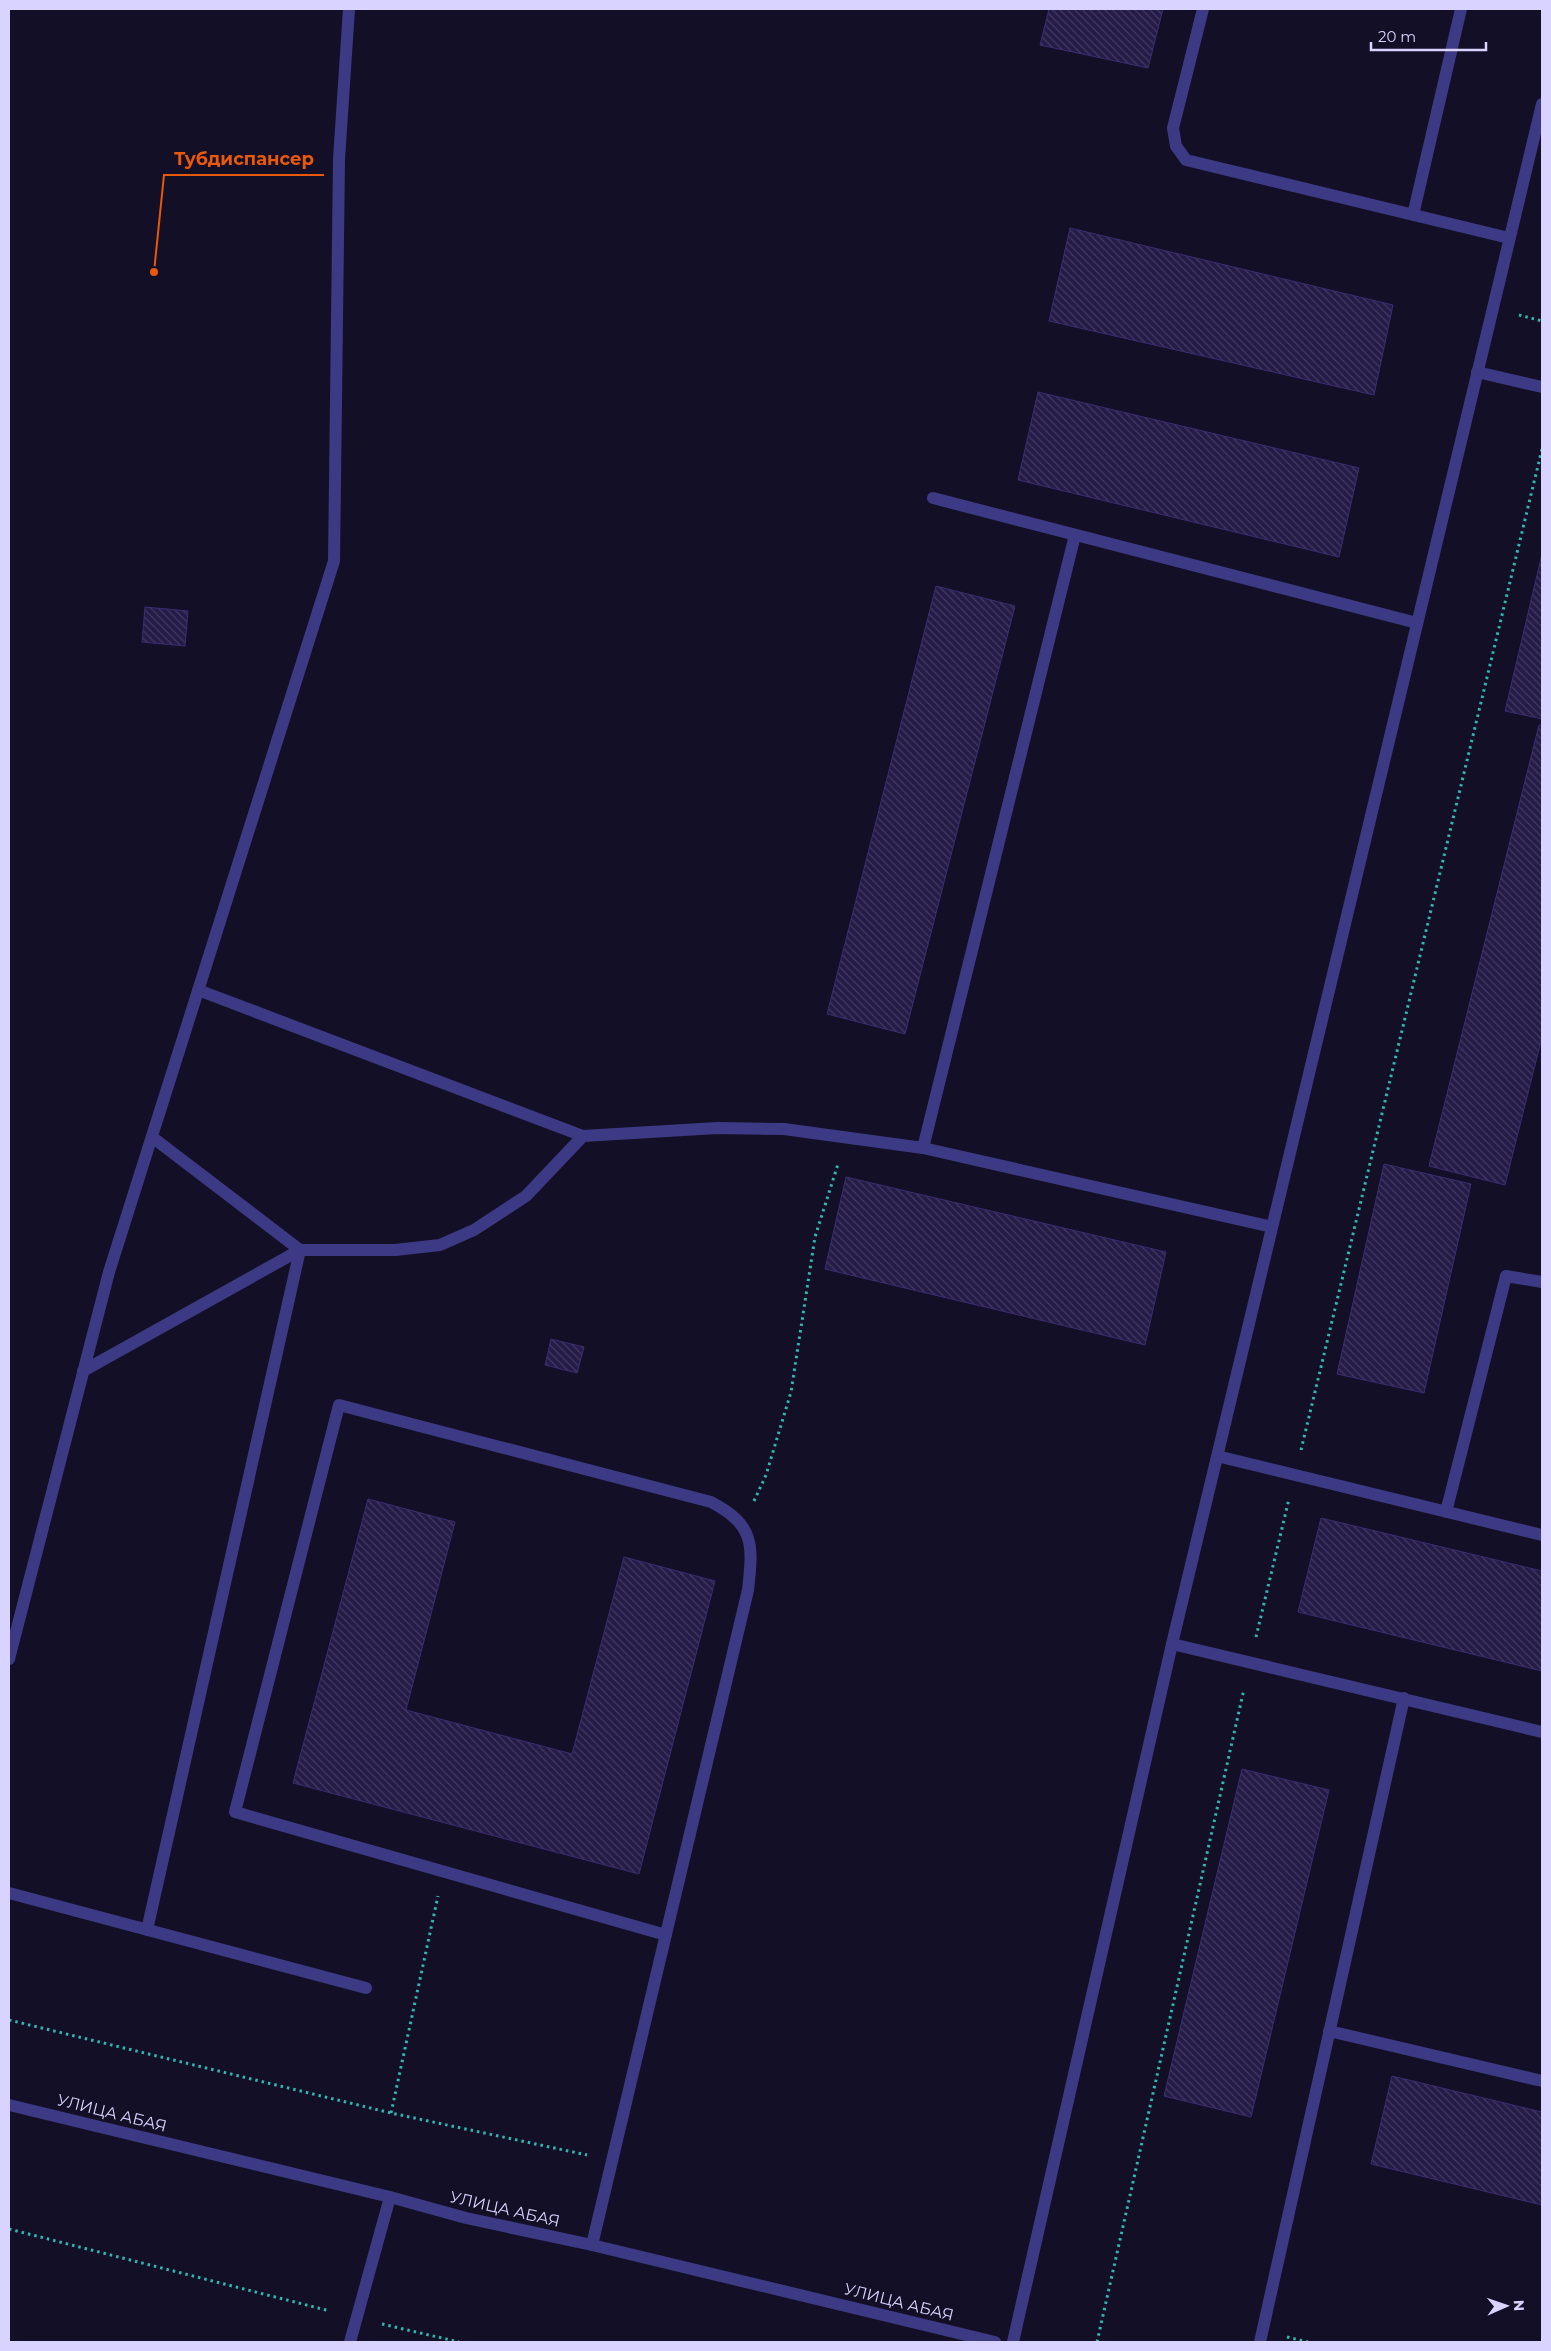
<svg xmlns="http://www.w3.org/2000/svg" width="1551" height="2351" font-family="Montserrat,sans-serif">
  <defs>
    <pattern id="building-back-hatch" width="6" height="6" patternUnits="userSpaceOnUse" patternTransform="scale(1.25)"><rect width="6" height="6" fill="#241b47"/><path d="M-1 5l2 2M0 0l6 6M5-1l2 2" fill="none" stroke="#433b63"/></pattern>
  </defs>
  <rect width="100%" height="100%" fill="#130f26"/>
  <path fill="url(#building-back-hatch)" stroke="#3b2d73" d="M1049,9H1163L1148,68L1040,45Z
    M1070,228L1393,305L1374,395L1049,321Z
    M1038,392L1359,468L1339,557L1018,480Z
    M1542,554V719L1505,711Z
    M936,586L1015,606L905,1034L827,1014Z
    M145,607L188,611L185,646L142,642Z
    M1539,725H1542V1037L1505,1185L1429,1166Z
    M1384,1164L1471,1184L1424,1393L1337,1374Z
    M846,1177L1166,1252L1145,1345L825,1269Z
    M551,1339L584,1347L577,1373L545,1365Z
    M368,1499L455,1522L406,1710L572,1754L624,1557L715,1581L639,1874L293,1783Z
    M1321,1518L1542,1571V1671L1298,1612Z
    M1242,1769L1329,1790L1251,2117L1164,2096Z
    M1392,2076L1542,2112V2205L1371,2164Z"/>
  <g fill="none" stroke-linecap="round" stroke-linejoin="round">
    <path stroke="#2fb8b0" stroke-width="3" stroke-dasharray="2.5 4" stroke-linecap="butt" d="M1519,315L1542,321
      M1301,1450L1542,449
      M754,1501L766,1475L791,1392L815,1237L838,1164
      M1256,1637L1289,1499
      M9,2020L391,2113L587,2155
      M391,2113L438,1896
      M9,2229L330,2311
      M382,2324L459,2342
      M1287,2337L1308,2342
      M1097,2342L1244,1689"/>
    <path stroke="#3d3a85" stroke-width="12" d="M1203,9L1173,128L1176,146L1186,160L1509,238
      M1413,215L1461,9
      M1477,372L1542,387
      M933,498L1417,623
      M198,990L583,1136L717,1128L784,1129L923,1148L1272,1227
      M152,1137L300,1250
      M923,1148L1075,535
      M83,1371L300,1250H395L440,1245L474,1230L526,1196L583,1136
      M1217,1456L1542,1535
      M1446,1512L1506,1276L1542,1282
      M1172,1644L1542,1732
      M9,1659L109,1272L334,561L339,159L349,9
      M9,1893L366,1988
      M147,1930L300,1250
      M1329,2031L1542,2081
      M592,2245L748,1590C753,1545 755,1525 711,1502L339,1405L235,1812L666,1935
      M350,2342L390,2197
      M1013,2342L1172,1644L1542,104
      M1260,2342L1404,1698"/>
    <path stroke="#3d3a85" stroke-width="12" d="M9,2105L390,2197L466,2218L592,2245L995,2342"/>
  </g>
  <g text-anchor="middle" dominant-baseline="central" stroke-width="5" stroke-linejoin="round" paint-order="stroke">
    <g font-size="16" fill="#d9d4ff" stroke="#130f26">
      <text transform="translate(112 2113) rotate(14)">УЛИЦА АБАЯ</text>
      <text transform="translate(505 2209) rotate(13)">УЛИЦА АБАЯ</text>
      <text transform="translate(899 2302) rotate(14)">УЛИЦА АБАЯ</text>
    </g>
  </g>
  <path fill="none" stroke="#e8590c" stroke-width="2" d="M154 272L164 175H324"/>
  <circle fill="#e8590c" stroke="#130f26" stroke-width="2" cx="154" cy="272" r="5"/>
  <g font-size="18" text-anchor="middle" font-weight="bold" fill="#e8590c" stroke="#130f26" stroke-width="5" stroke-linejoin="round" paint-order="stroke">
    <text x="244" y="165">Тубдиспансер</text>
  </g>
  <rect width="1551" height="2351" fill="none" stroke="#d9d4ff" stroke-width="20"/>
  <g transform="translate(1506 2306) rotate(88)" stroke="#130f26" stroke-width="4" paint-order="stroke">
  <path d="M0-4L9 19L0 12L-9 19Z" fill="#d9d4ff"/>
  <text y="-8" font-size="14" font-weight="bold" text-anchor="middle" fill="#d9d4ff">N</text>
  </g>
  <path d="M1371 42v8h115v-8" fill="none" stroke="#d9d4ff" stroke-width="2.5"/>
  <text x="1378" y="42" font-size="15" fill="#d9d4ff" stroke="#130f26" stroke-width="4" paint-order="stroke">20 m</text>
</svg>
